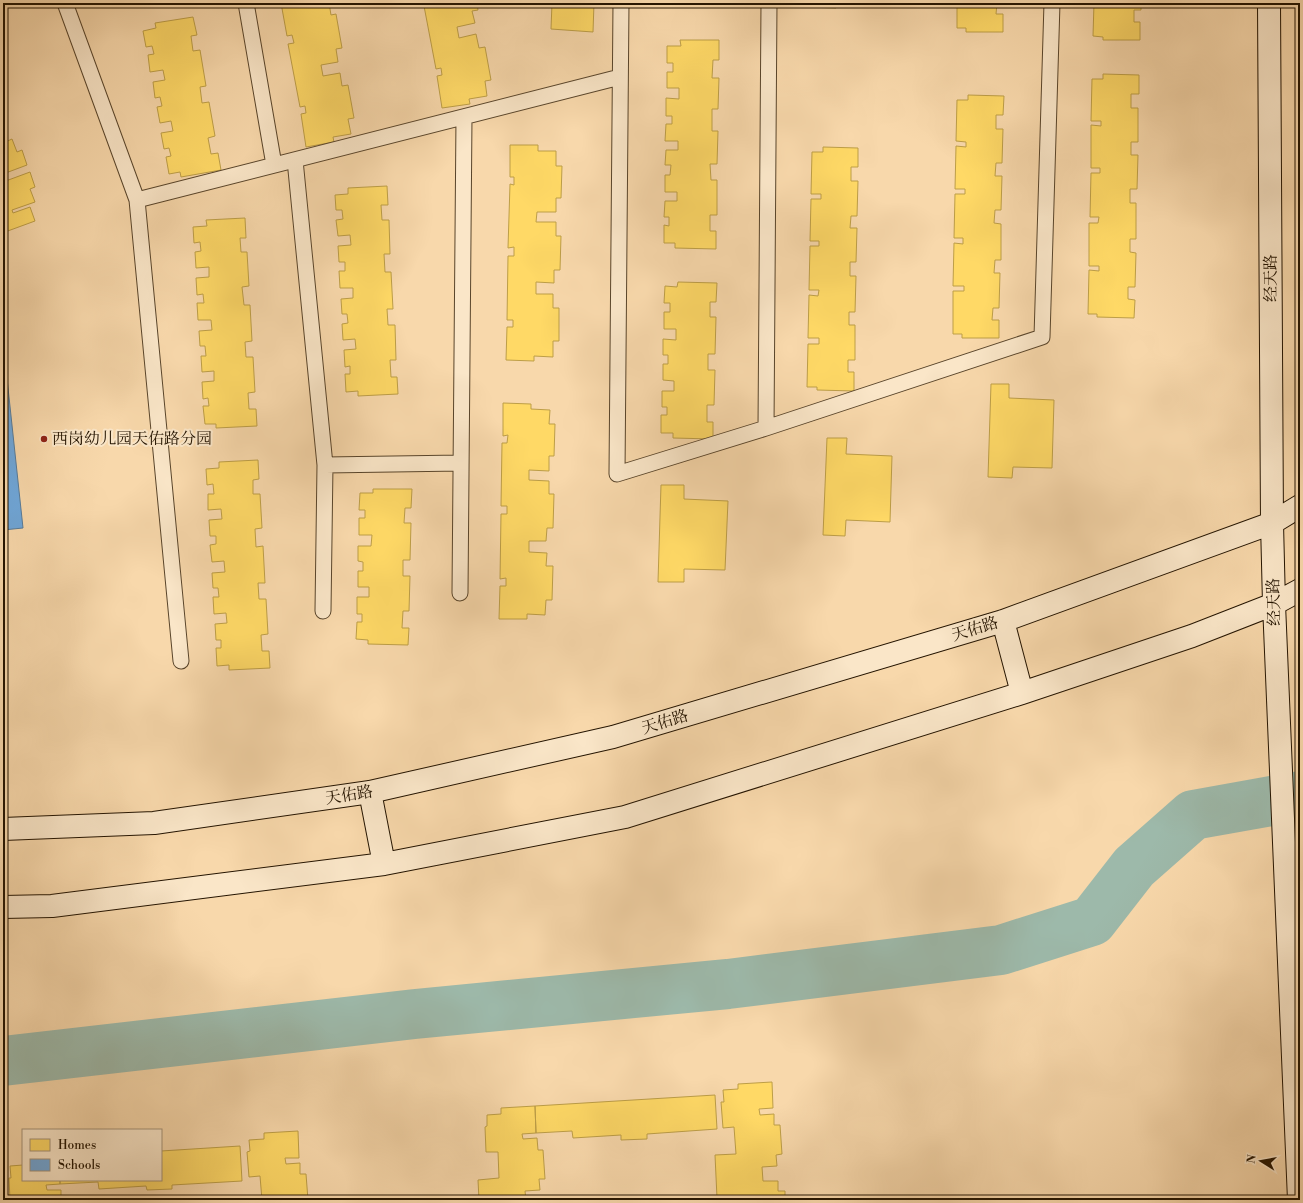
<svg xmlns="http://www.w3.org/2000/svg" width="1303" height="1203" font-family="'Libre Bodoni','Noto Serif SC',serif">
  <rect width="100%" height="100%" fill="#f8d8ab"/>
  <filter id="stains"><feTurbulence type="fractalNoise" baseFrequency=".005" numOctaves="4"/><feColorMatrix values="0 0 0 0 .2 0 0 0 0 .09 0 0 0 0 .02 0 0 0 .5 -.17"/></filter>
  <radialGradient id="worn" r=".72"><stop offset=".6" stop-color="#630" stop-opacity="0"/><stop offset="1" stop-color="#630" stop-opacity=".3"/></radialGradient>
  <path fill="#ffd966" stroke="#bd9e47" d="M281,3H309V5L329,3L331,15L336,14L342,48L336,49L338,62L321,65L323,76L340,73L342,86L348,85L354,118L348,119L351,134L333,137L334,142L306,147L301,114L306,113L305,106L300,107L288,44L294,43L292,35L287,36Z
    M430,3H477L478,10L472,11L475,23L457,27L459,38L476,34L479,48L485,47L491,80L485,81L487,96L469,99L470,104L442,108L437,76L442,75L441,68L436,69L424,6L430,5Z
    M552,3H594L593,32L551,29Z
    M668,3H696L695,7L668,6Z
    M808,3H854H836V8L808,7Z
    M957,3H997L996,14H1003V32H966V28H957Z
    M1094,3H1141V10H1134V22H1140V40H1103V37L1093,36Z
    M193,17L197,35L191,36L193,51L200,50L206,86L200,87L202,103L209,102L215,136L208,138L211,154L218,153L221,170L181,177L180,172L169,174L166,157L171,156L169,148L164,149L161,133L173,131L171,121L160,123L157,107L162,106L160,97L155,98L153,82L165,80L163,70L150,72L148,55L154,54L152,46L146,47L143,31L156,28L155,23Z
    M680,40H719V60H713L712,78H719L718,109H712V131H718L717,164H710L711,180H717V215H710V231H716V249L675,248V243H664V225L669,226V217H664L665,201H677V192H665V175H670L671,165H665L666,150H678V141H665L666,124H672V116H666V98L679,99V88H667V72H673V63H667V46H681Z
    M1103,74L1139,75V94H1131V108H1138V142H1131V155H1138L1137,189H1130V203H1136V239H1130V252L1136,253L1135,287H1128V299L1135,300L1134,318L1097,317V314H1088L1089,270L1099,271V266H1089V223H1098L1099,217H1090L1091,173H1100V168H1091V125L1101,126V121H1091L1092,79H1103Z
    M968,95L1004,96L1003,115H996V129H1003L1002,163H996L995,176H1002L1001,210H995L994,223L1001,224V260H995L994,273H1000L999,308H993L992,320H999V338H962V334H953V291H964V286H953L954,243L963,244V238H954L955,194H965V189H955L956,146L966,147V142L956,141L957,100H968Z
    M12,139L17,152L22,150L27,165L3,174V143Z
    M510,145H538V151H556V166H562L561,198H556V212H537L536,222H556V236H561L560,270H554V283L536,282V294H553V308H559V341H553V357L534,356V361L506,360L507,327H513V320H507L508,256H514V247L508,248L510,184L514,185V177H510Z
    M823,147L858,148V167H851V181H858L857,216H851L850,228H857L856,262H850V276H856L855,312H849V325H855V360H848V372H854V391L817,390V387H807L808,344H819V338H808L809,295L818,296L819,290H809L810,246H819V241H810L811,199H821V194H811L812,152H823Z
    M30,172L35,187L30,189L35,202L12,210L13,213L30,207L35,221L5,232L3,228V182Z
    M387,186L388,205H381L382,220H389L390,254H384L385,272H391L393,309H387L388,325H395L396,360H390L391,377H397L398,394L358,396V391L346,392L345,374H350V366L345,367L344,350L356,349L355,339L343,340L342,324L348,323L347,314H342L341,299L353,298V288H340L339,271H345V262H339L338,246L351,245L350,235L338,236L336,220L343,219L342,210H336L335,195L348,194V188Z
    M245,218L246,238H240L241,252H247L249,286L242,287L244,305H250L252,341L245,342L246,357H253L255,392L248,393L249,409H256L257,426L216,428V424H205L203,406H209L208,398L203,399L202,382L214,381V371L202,372L201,356H206L205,346H200L199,331L212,330L211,320H198L197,303H204L203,294L197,295L196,278L209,277V267L196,268L195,252L201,251L200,242L194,243L193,227L207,226L206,220Z
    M678,282L717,283L716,302H710V317H716L715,354H708V370H715L714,405H707V422H713V439L673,438V433H661V415H667V407H662V391H674V381L663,380V364H668V355H663V339L676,340V329H664V312H670V303H664L665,286L677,287Z
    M991,384H1009V398L1054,400L1052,468L1013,467L1012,478L988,477Z
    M503,403L531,404V409L550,410L549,424H555L554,456H549V471L529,470V480L549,481V494H554L553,528H547L546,541H529V552L547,553L546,566H553L552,600H546L545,615L527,614V619H499L500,586H506V578L500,579L501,514H507V506H501L502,443H507L508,435L503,436Z
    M827,438H847L846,454L892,456L890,522L846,520L845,536L823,535Z
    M258,460L259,479L253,480V494H260L262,528L255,529L256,547L263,546L265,583H258L259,599H266L268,634L261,635L262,651H269L270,668L229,670V665L217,666L216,648H221V640H216L215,624L227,623L226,613L214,614L213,597H219L218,588H213L212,573L225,572L224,561L212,562L210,545L216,544V536H210L209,520L222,519L221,509L208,510V494H214L213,484L207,485L206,469L219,468V462Z
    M661,485H684V499L728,501L725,570L684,569V582H658Z
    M373,489H412L411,508H405L404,523H411L410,560H403V576H410L409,611H403L402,628H409L408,645L368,644V640L356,639L357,622H362V614H357V597H369V587H358V571H363V562L358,561V546H371L372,535H359V518H365V510H359L360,493H373Z
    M772,1082L773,1108L759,1109L760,1115L774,1114V1125H780L782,1154L776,1155L777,1166L762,1167L763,1181H778V1191H785V1200H738V1196L717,1198L715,1155L736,1154L734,1127L723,1128L721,1102H724L723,1090L738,1089V1084Z
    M715,1095L717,1129L647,1134V1139L621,1140V1135L573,1138L572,1131L536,1133L535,1106Z
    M535,1106L536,1133L522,1134L523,1139L537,1138L538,1150H543L545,1179H539L540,1190L525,1191L526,1200H479L478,1180L499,1178L498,1152H486L485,1127L487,1126V1115L501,1114V1108Z
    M298,1131L299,1158H285L286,1164L300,1163V1174H306L308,1200H262L260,1176L249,1177L247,1152L250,1151L249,1140L264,1139V1133Z
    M240,1146L242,1181L172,1185V1189L147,1190L146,1186L99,1189L98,1182L60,1184V1180H161V1151Z
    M23,1165V1180H60V1184L46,1185L47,1190H61V1200H10L9,1178H11L10,1166Z"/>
  <path fill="#6fa8dc" stroke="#587c9a" d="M3,341L23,528L3,530Z"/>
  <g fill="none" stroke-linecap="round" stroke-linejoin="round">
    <path stroke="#9db9aa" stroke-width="50" d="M3,1061L415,1014L728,984L1001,950L1092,921L1134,867L1193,815L1300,796"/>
    <defs>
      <path id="service" d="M65,3L137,200L181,661
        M246,3L274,165
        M621,3L617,474L766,428L1042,337L1052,3
        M295,160L325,465L323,611
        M137,200L620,77
        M766,428L769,3
        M325,465L461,463
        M460,593L464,117"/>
      <path id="secondary" d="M1269,3L1272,523L1274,604L1299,1200
        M1003,621L1022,693
        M370,792L384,864
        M3,829L154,823L370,792L613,737L1003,621L1272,523L1300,506
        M3,907L52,906L384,864L625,817L1022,693L1192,636L1274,604L1300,590"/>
    </defs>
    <use href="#service" stroke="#59452b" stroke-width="17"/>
    <use href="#secondary" stroke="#241400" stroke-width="24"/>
    <use href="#service" stroke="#fae6c8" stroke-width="15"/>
    <use href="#secondary" stroke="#fae6c8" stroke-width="22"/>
  </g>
  <circle fill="#8f2418" stroke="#fae6c8" stroke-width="1.5" cx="44" cy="439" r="4"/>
  <g text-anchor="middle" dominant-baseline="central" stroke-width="4" stroke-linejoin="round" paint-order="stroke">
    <g font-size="16" fill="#241400" stroke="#fae6c8">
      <text transform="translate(1271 278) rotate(-90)">经天路</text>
      <text transform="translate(1274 602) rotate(-92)">经天路</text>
      <text transform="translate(975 629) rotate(-17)">天佑路</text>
      <text transform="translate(665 722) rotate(-17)">天佑路</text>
      <text transform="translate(349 795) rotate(-9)">天佑路</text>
    </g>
    <g font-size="16" fill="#241400" stroke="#fae6c8" text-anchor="start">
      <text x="52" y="439">西岗幼儿园天佑路分园</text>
    </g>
  </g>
  <rect width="1303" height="1203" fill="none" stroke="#f8d8ab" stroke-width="16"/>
  <rect x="4" y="4" width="1295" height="1195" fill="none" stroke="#241400" stroke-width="2"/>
  <rect x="8" y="8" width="1287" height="1187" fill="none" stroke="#241400"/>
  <rect x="22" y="1129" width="140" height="52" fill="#fae6c8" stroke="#a49278"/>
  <rect x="30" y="1139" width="20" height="12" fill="#ffd966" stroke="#a49278"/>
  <text x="58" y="1149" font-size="12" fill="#241400">Homes</text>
  <rect x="30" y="1159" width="20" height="12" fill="#6fa8dc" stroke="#a49278"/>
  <text x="58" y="1169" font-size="12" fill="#241400">Schools</text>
  <g transform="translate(1261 1161) rotate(281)" stroke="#fae6c8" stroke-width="3" paint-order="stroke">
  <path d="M0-3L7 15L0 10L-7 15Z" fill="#241400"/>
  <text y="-6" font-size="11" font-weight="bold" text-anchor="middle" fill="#241400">N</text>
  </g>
  <rect width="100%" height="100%" filter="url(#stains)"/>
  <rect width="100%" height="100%" fill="url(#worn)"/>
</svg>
